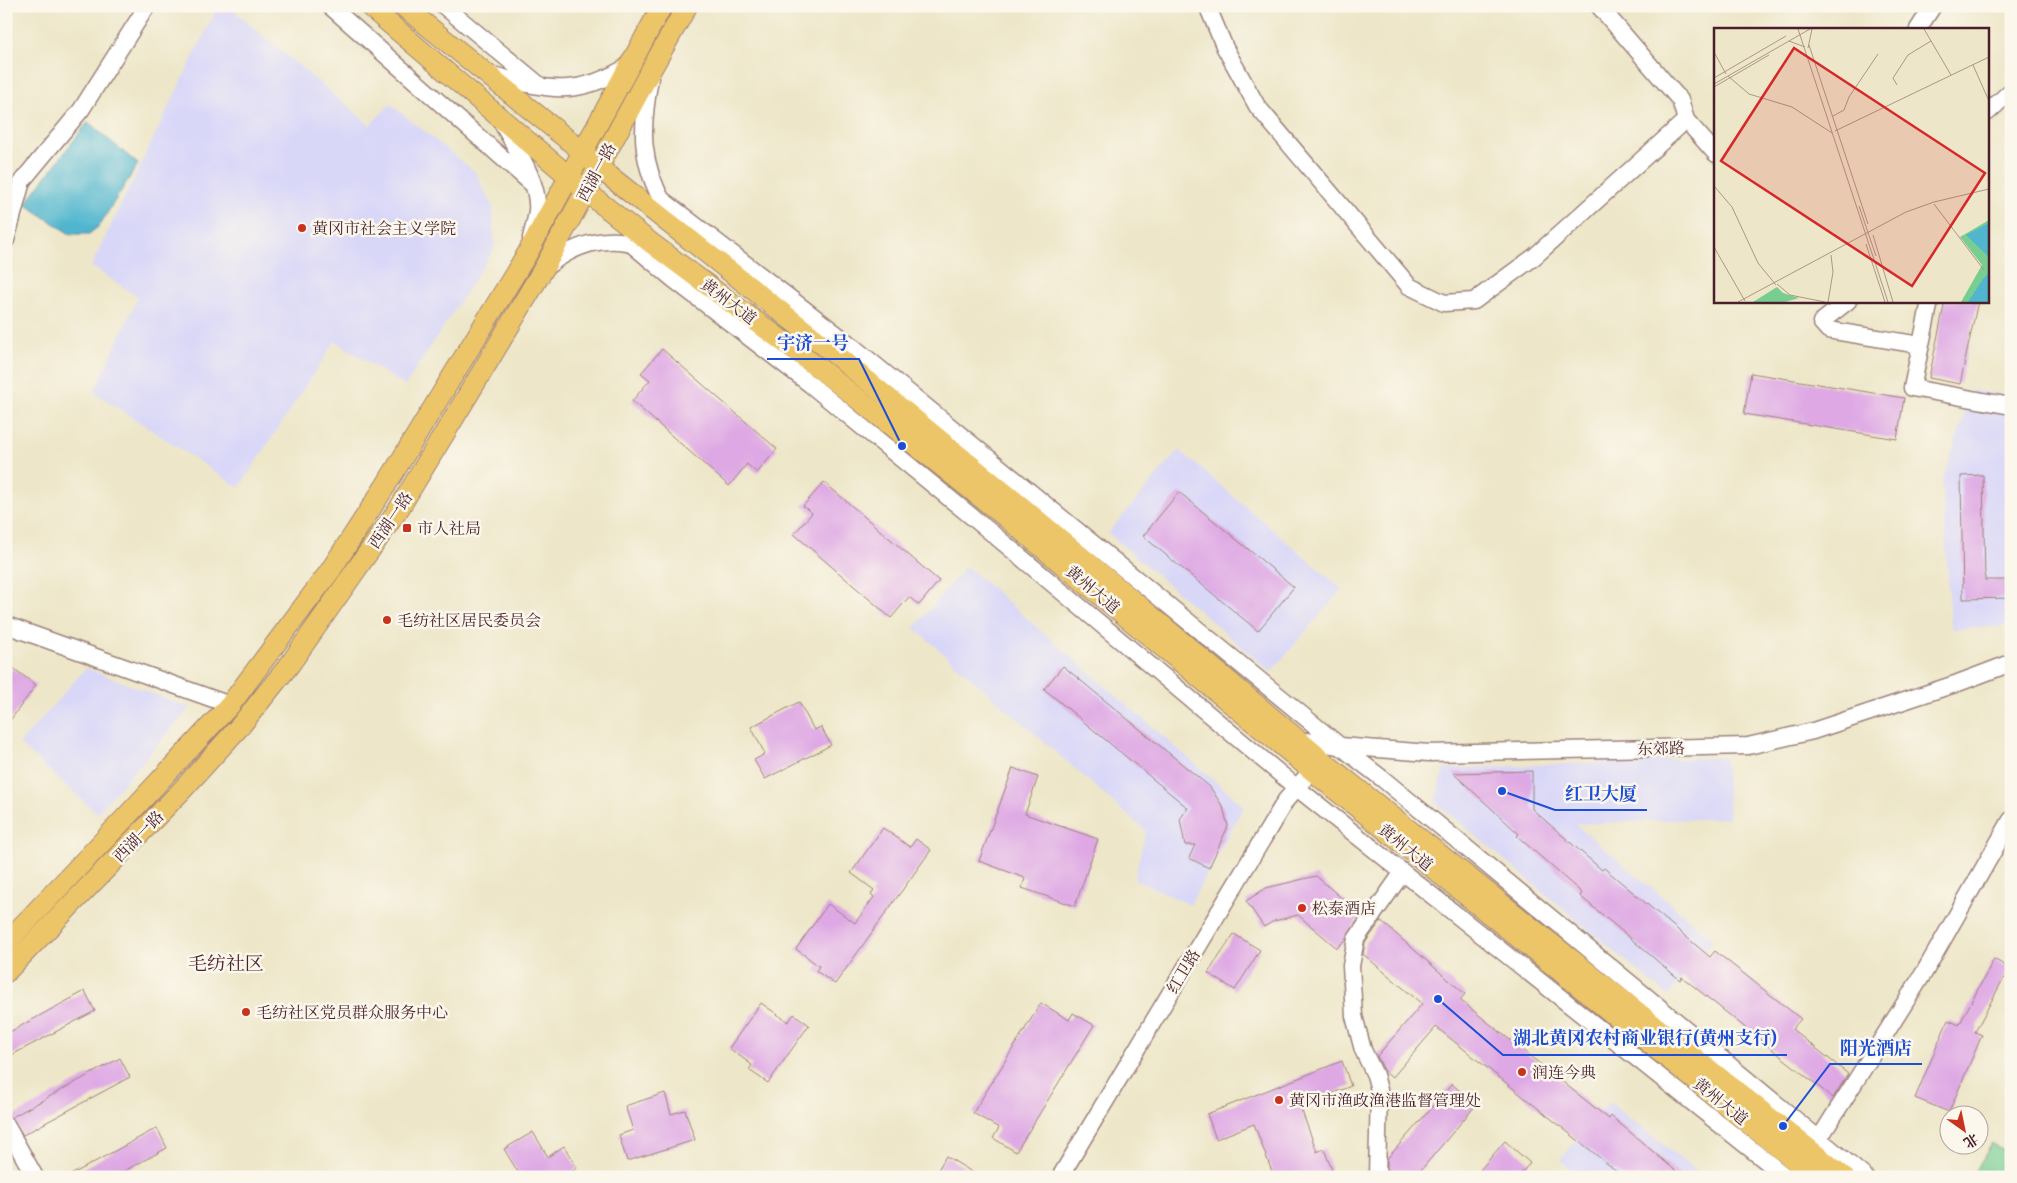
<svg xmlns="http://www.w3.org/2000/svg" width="2017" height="1183" font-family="'Gentium Book Plus','Noto Serif SC',serif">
  <rect width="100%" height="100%" fill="#fbf7ec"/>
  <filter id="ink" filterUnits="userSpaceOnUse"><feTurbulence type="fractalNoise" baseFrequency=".02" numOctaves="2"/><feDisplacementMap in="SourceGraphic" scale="10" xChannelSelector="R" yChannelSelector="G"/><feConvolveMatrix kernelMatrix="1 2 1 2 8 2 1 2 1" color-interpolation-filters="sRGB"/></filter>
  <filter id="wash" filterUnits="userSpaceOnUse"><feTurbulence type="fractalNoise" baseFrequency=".0096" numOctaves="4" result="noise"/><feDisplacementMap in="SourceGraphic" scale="20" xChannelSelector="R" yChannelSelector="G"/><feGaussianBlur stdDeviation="1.12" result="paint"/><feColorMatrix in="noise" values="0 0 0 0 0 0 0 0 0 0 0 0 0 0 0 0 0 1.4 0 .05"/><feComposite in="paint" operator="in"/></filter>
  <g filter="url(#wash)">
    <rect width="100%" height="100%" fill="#ede6c8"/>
    <path fill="#d9d7f8" d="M218,6H228L370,125L390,104L475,172L493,207L494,249L405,386L335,341L239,488L94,392L138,297L91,266Z
      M1973,390L2011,397V626L1951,629L1942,481Z
      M1179,450L1342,589L1271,672L1108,533Z
      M966,566L1244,806L1190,905L1134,879L1146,831L914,628Z
      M86,668L190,708L97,813L19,744Z
      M1725,757L1729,818L1575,824L1714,940L1668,996L1435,802L1444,769Z
      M1609,1102L1704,1177H1580L1560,1160Z"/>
    <path fill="#78cd91" stroke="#61765e" d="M1992,1144L2011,1154V1177H1971Z"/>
    <path fill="#4fb6ce" stroke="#4c6a7c" d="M88,122L138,164L99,226L89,234H70L25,204Z"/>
    <g id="blocks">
      <path fill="#dea8e4" d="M1945,301H1978L1960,384L1929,378Z
        M662,349L777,449L757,473L747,464L729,486L632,401L650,380L641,373Z
        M1751,373L1904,398L1897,439L1744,414Z
        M1983,475L1985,580H2011V598L1963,599L1961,476Z
        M824,482L939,581L919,605L909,597L891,618L794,534L812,513L803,506Z
        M1179,492L1294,587L1258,631L1143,536Z
        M1063,666L1210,787L1223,807L1228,826L1209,868L1189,858L1195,845H1185L1180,819L1188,808L1044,689Z
        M13,668L36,685L6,726V677Z
        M799,702L814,730L821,727L831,745L765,779L754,760L765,754L751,727Z
        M1013,768L1038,777L1025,814L1098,839L1075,906L1022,888L1025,878L979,861Z
        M1532,771V809L1602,870L1604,868L1710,957L1715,951L1801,1019L1792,1029L1848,1074L1833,1098L1682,977L1680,980L1580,896L1582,893L1517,836L1519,834L1453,773Z
        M883,828L910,847L916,839L931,850L835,984L816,971L819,966L796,949L828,904L855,923L874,897L871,894L874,890L851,873Z
        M1316,876L1361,915L1346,939L1337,948L1298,915L1274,921L1264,927L1246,901L1266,888Z
        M1381,921L1465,994L1460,1000L1609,1119L1611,1116L1683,1177H1624L1436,1027L1392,1078L1385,1072L1377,1056L1422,1004L1363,954L1365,943Z
        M1234,934L1260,950L1235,990L1208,973Z
        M1994,959L2009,968L1975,1032L1982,1035L1949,1112L1915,1098L1948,1020L1959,1025Z
        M85,991L95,1011L6,1058V1034Z
        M761,1003L788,1022L794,1014L809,1025L768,1083L749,1070L752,1065L729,1048Z
        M1041,1003L1069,1020L1073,1013L1094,1025L1016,1152L993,1138L999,1128L973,1113Z
        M120,1058L130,1077L23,1135L12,1117Z
        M1342,1061L1351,1086L1300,1106L1317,1152L1324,1149L1332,1170L1315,1177H1274L1254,1124L1216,1139L1207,1114Z
        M1452,1084L1476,1105L1415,1177H1387V1159Z
        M665,1093L671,1114L685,1110L695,1140L627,1161L619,1135L633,1130L625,1106Z
        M157,1128L167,1148L113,1177H67Z
        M533,1132L548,1157L564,1146L577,1168L564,1177H521L504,1149Z
        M1505,1141L1530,1163L1518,1177H1474Z
        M946,1156L980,1177H934Z"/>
    </g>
  </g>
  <g filter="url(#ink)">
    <use href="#blocks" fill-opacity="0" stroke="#9c827a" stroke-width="1"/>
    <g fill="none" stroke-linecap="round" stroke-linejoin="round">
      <defs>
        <path id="minor" d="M330,6L531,183
          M444,6L538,84
          M1212,6L1209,10L1225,48L1257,106L1409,286L1444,303L1474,301L1534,257L1686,120
          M1599,6L1680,100L1686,120L1716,154
          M1918,29L1933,6
          M489,74C548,90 576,99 630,65
          M650,78C641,128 639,161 665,206
          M1988,112L2011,91
          M502,123C515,147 540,183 537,211C536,220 533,229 531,238
          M660,198L852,346L1340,746L1384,780L1865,1177
          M6,240L22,181L81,110L147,6
          M629,242L673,279L811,385L993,534L1297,788L1786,1177
          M546,267C574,245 604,234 639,245
          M1848,301L1821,322L1828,330L1920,345
          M1930,301L1912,388L2011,406
          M6,625L230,705
          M1299,740L1340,746L1429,753L1748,746L1813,731L1958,683L2011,663
          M6,1125L35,1177
          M1819,1139L1925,971L2011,820
          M1060,1177L1286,800L1312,770
          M1377,1177L1379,1090L1375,1075L1363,1050L1354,1016L1351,966L1356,939L1403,872"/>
        <path id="major" d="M369,6L593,197L651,243L824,372L1008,519L1320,777L1815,1177
          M403,6L583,152L598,167L837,356L1023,508L1330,767L1844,1177
          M6,943L126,817L230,705L330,571L386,485L527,254L662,6
          M6,972L183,789L241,725L290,664L398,510L480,375L544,268L652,68L687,6"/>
      </defs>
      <use href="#minor" stroke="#9c827a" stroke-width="19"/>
      <use href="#major" stroke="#9c827a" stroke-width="22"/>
      <use href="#minor" stroke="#fff" stroke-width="16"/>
      <use href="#major" stroke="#edc569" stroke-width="20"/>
    </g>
  </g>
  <g fill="#c8321e" stroke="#fbf7ec" stroke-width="2">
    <circle cx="302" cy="228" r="5"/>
    <rect x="402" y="523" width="10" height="10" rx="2.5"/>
    <circle cx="387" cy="620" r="5"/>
    <circle cx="1302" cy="908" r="5"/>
    <circle cx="246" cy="1012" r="5"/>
    <circle cx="1522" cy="1072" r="5"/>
    <circle cx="1279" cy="1100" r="5"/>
  </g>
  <g text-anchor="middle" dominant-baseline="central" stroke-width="5" stroke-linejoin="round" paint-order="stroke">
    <g font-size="16" fill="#4a1f2b" stroke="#fbf7ec">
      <text transform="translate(596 172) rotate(-62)">西湖一路</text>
      <text transform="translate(729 301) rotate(37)">黄州大道</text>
      <text transform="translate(390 520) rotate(-56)">西湖一路</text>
      <text transform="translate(1093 589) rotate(40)">黄州大道</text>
      <text transform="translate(1661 748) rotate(-1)">东郊路</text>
      <text transform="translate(138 836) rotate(-46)">西湖一路</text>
      <text transform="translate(1406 847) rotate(39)">黄州大道</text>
      <text transform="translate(1183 971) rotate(-59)">红卫路</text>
      <text transform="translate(1721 1101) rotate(39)">黄州大道</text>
    </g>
    <g font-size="16" fill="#4a1f2b" stroke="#fbf7ec" text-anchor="start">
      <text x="312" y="228">黄冈市社会主义学院</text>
      <text x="417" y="528">市人社局</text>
      <text x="397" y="620">毛纺社区居民委员会</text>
      <text x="1312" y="908">松泰酒店</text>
      <text x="256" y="1012">毛纺社区党员群众服务中心</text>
      <text x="1532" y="1072">润连今典</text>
      <text x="1289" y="1100">黄冈市渔政渔港监督管理处</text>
    </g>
    <g font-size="19" fill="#4a1f2b" stroke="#fbf7ec">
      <text x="226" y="963">毛纺社区</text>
    </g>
  </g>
  <g transform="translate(1714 28)">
    <rect width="275" height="275" fill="#ede6c8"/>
    <path d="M275,192V274H247L268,237L246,209ZM63,259L69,265L85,270L71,274H39Z" fill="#78cd91"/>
    <path d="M275,195V229L252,207ZM275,245V274H254L269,251Z" fill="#4fb6ce"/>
    <path fill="none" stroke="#ac9689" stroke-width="1" d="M84,1L174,274M210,1L237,47M75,13L91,19M95,17L154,196M94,20L98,1M0,24L12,46M259,37L275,73M14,48L35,66L78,79L118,105M0,50L72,8M0,56L96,1M183,57L179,50L194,27L217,13M0,59L55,27M119,88L130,82L135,69L164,26M121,103L275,29M0,158L18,179L44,235L62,257M220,176L270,242M145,178L162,228M159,207L179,274M152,216L171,274M0,219L31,273M63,256L76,267L111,274M24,274L192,184L220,174L275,161M114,274L119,244L117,227"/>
    <path fill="#d62828" fill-opacity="0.15" stroke="#d62828" stroke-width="2.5" d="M80,20L271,145L198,258L7,133Z"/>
    <rect width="275" height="275" fill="none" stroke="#4a1f2b" stroke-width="2.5"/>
  </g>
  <path fill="none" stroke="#1d4ed8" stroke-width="2" d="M902 446L859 359H767M1502 791L1555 810H1647M1438 999L1503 1055H1787M1783 1126L1830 1064H1922"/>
  <g fill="#1d4ed8" stroke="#fbf7ec" stroke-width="2">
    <circle cx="902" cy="446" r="5"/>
    <circle cx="1502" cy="791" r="5"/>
    <circle cx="1438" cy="999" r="5"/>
    <circle cx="1783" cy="1126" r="5"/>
  </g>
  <g font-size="18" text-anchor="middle" font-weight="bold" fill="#1d4ed8" stroke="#fbf7ec" stroke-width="5" stroke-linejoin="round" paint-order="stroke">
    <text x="813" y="349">宇济一号</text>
    <text x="1601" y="800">红卫大厦</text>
    <text x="1645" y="1044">湖北黄冈农村商业银行(黄州支行)</text>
    <text x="1876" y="1054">阳光酒店</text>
  </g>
  <rect width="2017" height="1183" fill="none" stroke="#fbf7ec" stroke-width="25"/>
  <g transform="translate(1964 1130) rotate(147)"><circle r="24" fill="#fbf7ec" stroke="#b4a19f"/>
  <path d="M0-4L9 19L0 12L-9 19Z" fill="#c8321e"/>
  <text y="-8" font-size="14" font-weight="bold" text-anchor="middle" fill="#4a1f2b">北</text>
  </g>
</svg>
